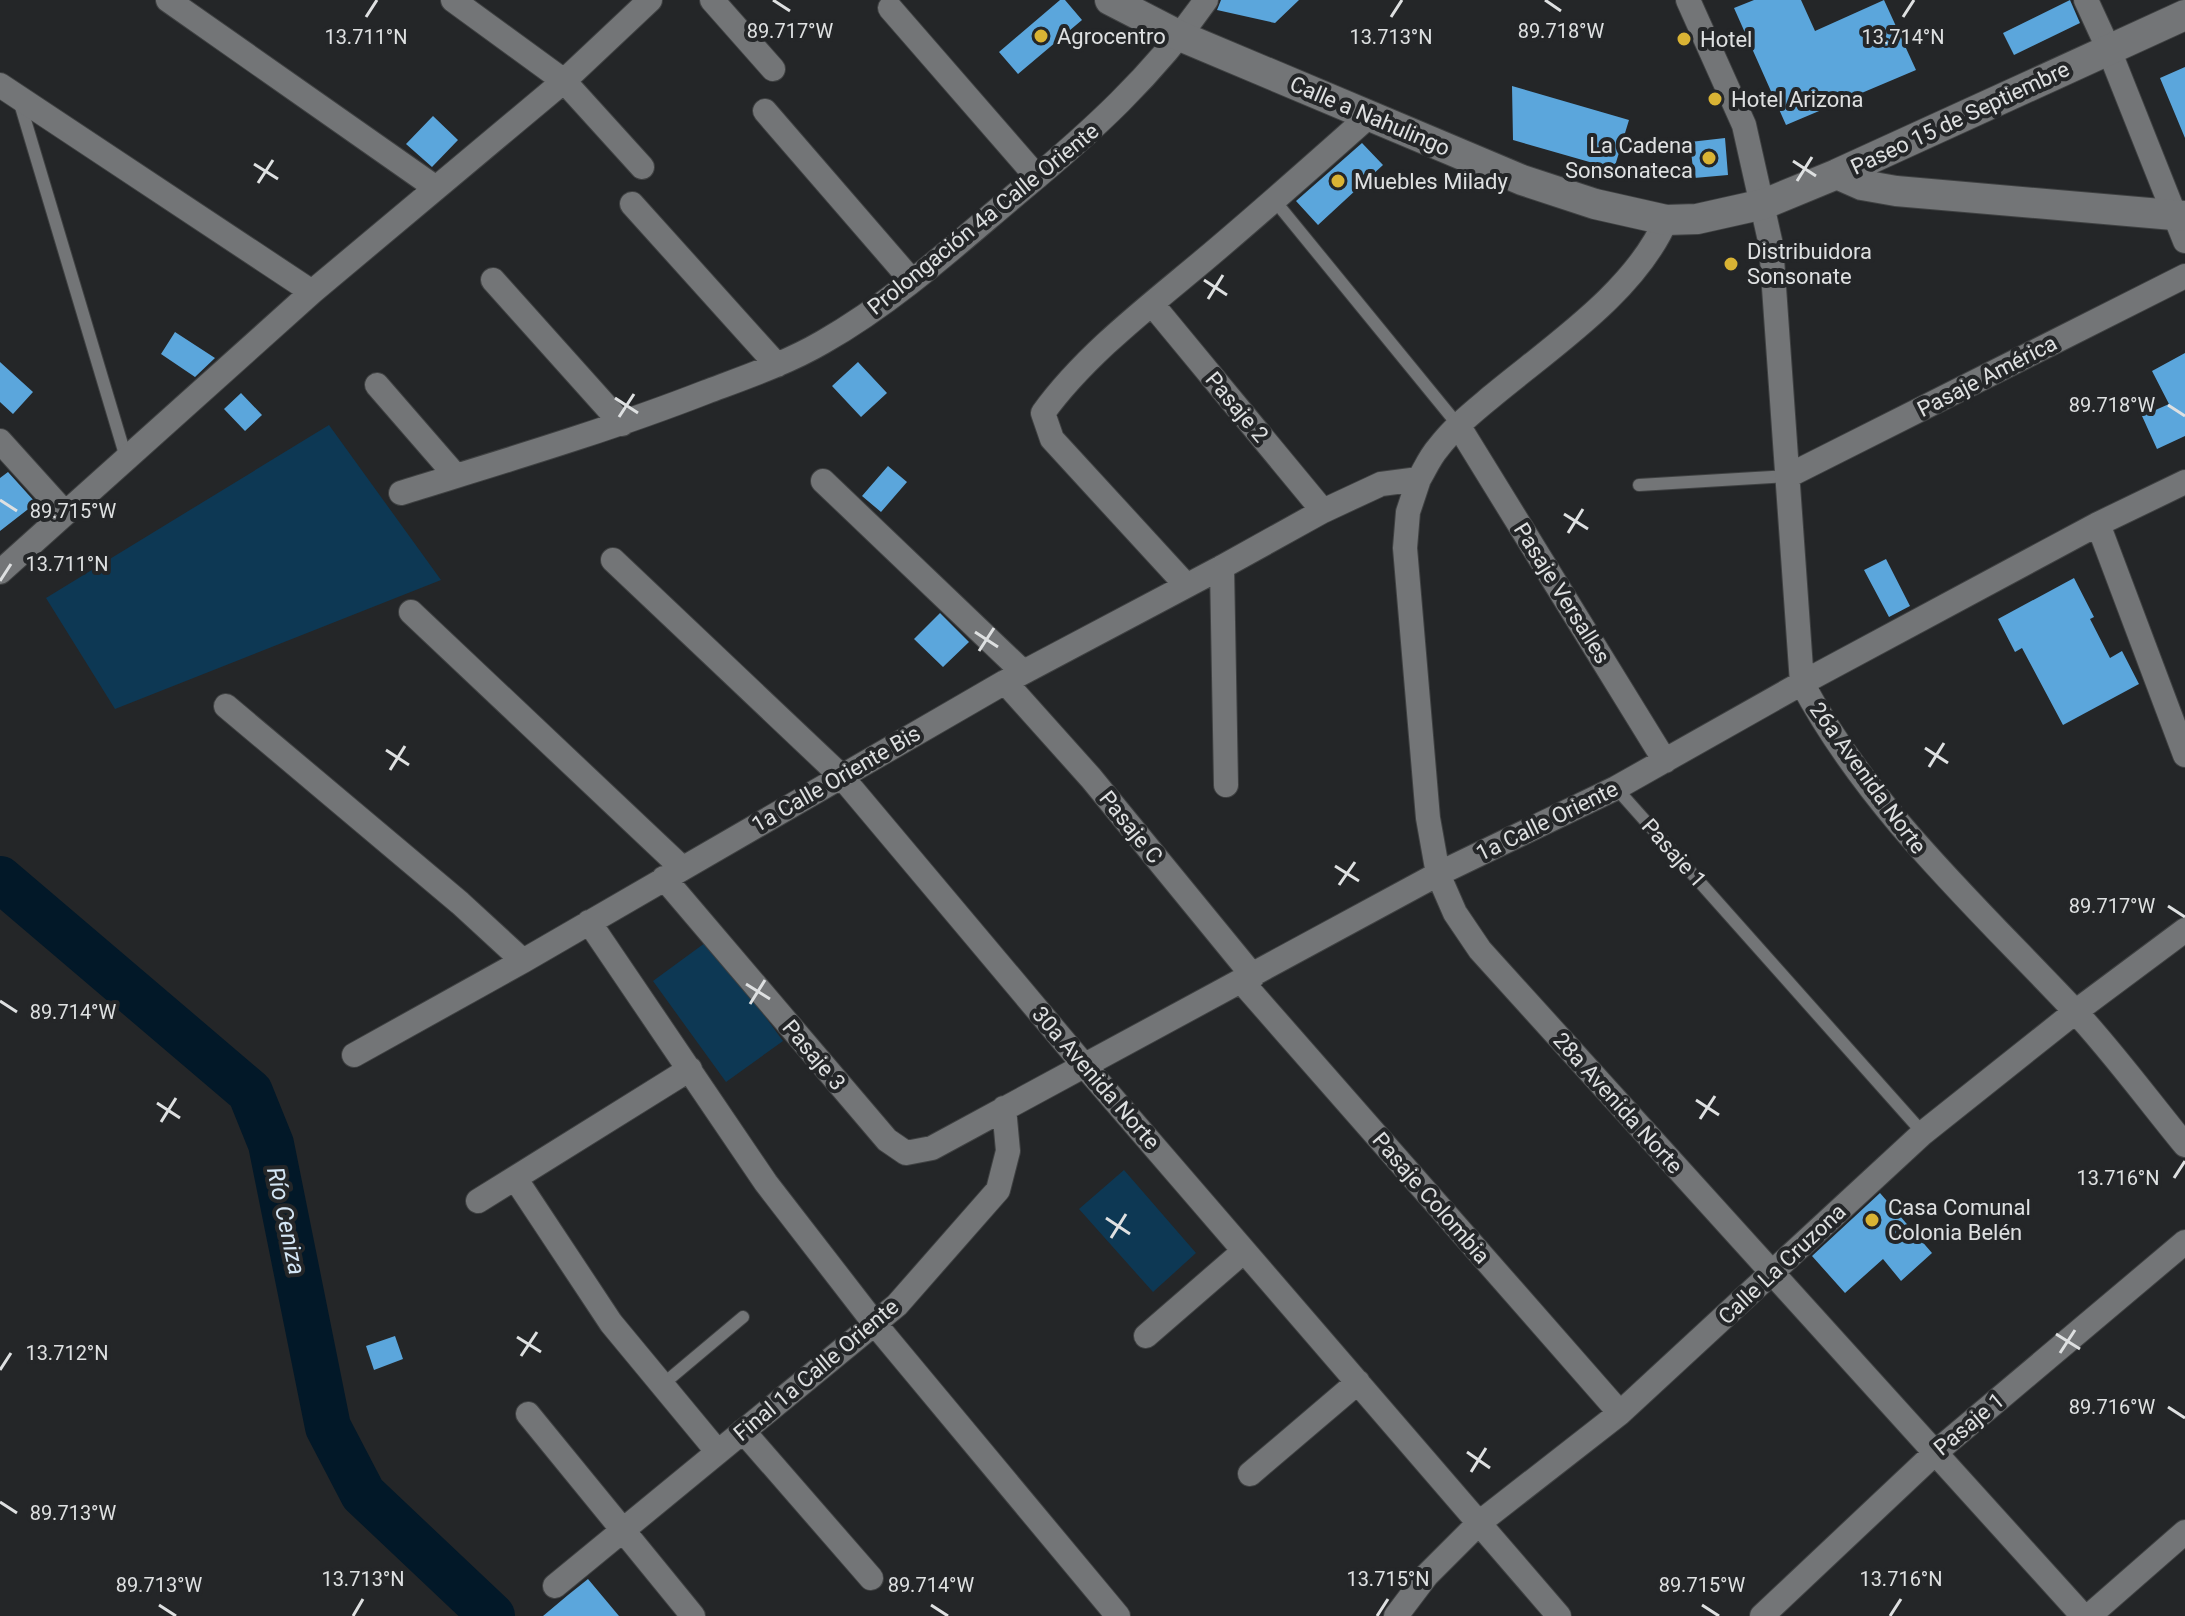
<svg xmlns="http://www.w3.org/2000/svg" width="2185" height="1616" font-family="Roboto,sans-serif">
  <rect width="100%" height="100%" fill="#242628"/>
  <path fill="#0d3854" d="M329,425L441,580L115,709L46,598Z
    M709,940L783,1041L726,1082L653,981Z
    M1124,1170L1196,1253L1153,1292L1079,1209Z"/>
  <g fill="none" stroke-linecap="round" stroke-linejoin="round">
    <path stroke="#021828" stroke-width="46" d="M0,879L250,1092L271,1144L328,1427L363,1494L492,1616"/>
  </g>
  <path fill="#5ba6dc" d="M1060,0H1065L1082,20L1018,74L999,52Z
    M1221,0H1299L1275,23L1217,10Z
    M1754,0H1801L1815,31L1884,0L1916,70L1786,125L1734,8Z
    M2070,0L2080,23L2014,55L2003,33Z
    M2185,67V138L2160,78Z
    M1512,86L1629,120L1614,169L1513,140Z
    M433,116L458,140L432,167L406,144Z
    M1725,138L1728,175L1694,178L1690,142Z
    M1362,143L1383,165L1318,225L1296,201Z
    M175,332L215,358L195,377L161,354Z
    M2185,353V436L2157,449L2142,416L2169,404L2152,371Z
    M0,362L33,392L13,414L0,402Z
    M858,362L887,393L861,417L832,386Z
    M241,393L262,415L245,431L224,409Z
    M888,466L907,482L881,512L862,496Z
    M8,472L36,503L0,531V478Z
    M1886,559L1910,606L1889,617L1864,570Z
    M2074,578L2094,617L2090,619L2110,658L2122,651L2139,684L2063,725L2022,648L2015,652L1998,619Z
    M940,613L969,642L943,667L914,639Z
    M1880,1193L1932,1253L1901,1281L1883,1259L1845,1293L1812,1256Z
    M395,1336L403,1359L374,1370L366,1346Z
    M588,1579L619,1616H543L568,1595Z"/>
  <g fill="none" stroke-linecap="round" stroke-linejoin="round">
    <defs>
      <path id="service" d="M19,100L127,461
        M1275,201L1458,425
        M1639,485L1788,476
        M1616,788L1923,1133
        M662,1385L743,1317"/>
      <path id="minor" d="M168,0L436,188
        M453,0L564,81L642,167
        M712,0L773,69
        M1688,0L1744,125L1771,245L1802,683C1869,809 1976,906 2073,1009C2113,1052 2148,1100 2185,1145
        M2086,0L2109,50L2185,241
        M890,8L1037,177
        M0,85L312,292
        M765,111L912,281
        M632,204L777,365
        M493,280L622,424
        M1152,304L1323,511
        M377,385L456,476
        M1458,425L1665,761
        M0,441L65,513
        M1788,476L2185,276
        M1419,479L1408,512L1405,548L1428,818L1438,874L1455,913L1480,950L2083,1616
        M823,481L1023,672
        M401,493C504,461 606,431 706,392C746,377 787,363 823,342C895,301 957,244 1020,191C1090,133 1154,75 1206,0
        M2098,524L2185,755
        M613,560L841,776L1083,1064L1559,1616
        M1222,567L1226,785
        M0,572L312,292L564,81L650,0
        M1186,585L1052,439L1043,413C1084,356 1148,307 1203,261C1259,214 1314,165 1369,116
        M411,612L682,868
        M1005,682L1091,778L1253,976
        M226,706L460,903L523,961
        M664,878L887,1140L906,1153L932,1148L1438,874L1616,788L1802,683L2098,524L2185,482
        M589,922L766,1183L875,1324L1118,1616
        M1242,982L1620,1413
        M354,1055L523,961L1005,682L1222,567L1323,511L1381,484L1419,479C1425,469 1430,457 1438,448C1453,428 1472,413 1491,397C1551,347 1635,292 1666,220
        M515,1178L611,1323L717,1451
        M478,1201L690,1069
        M1146,1336L1244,1251
        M528,1414L693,1616
        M743,1431L871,1578
        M1250,1474L1358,1382
        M555,1586L897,1305L998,1190L1008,1151L1004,1108
        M1396,1616L1427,1575L1479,1523L1620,1413L1923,1133L2075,1012L2185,930
        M1762,1616L1936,1452L2185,1242
        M2089,1616L2185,1532"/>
      <path id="tertiary" d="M1110,0L1180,36L1522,180L1595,204L1666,220L1697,219L1764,204L1837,174L2185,15
        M1837,174L1862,185L1896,191L2185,216"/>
    </defs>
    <use href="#service" stroke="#3f4142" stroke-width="14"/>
    <use href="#minor" stroke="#3f4142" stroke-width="26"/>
    <use href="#tertiary" stroke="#3f4142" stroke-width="32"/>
    <use href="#service" stroke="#737577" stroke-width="12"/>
    <use href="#minor" stroke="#737577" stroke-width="24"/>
    <use href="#tertiary" stroke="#737577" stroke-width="30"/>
  </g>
  <path fill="none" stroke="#dee0e1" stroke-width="3" d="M773,0L790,11M1545,0L1561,11M366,17L377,0M1391,17L1402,0M1903,17L1914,0M1793,161L1816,176M254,164L278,179M1797,181L1812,157M258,183L273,160M1204,280L1227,295M1208,299L1223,275M615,398L638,413M2168,405L2185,416M619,417L634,394M0,500L17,511M1564,514L1588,529M1568,533L1583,509M0,581L11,564M975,632L998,647M979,651L994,628M1925,748L1948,763M386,750L409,765M1929,767L1944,743M390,770L405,746M1335,866L1359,881M1339,885L1355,862M2168,906L2185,917M746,984L770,999M0,1001L17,1012M750,1004L765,980M1696,1100L1719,1115M157,1103L180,1118M1700,1119L1715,1096M161,1122L176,1098M2174,1178L2185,1161M1106,1218L1130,1234M1111,1238L1126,1214M2056,1334L2080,1349M517,1337L541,1352M2060,1353L2075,1330M521,1356L537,1332M0,1370L11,1353M2168,1407L2185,1418M1467,1452L1490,1468M1471,1472L1486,1448M0,1502L17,1513M159,1605L176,1616M931,1605L948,1616M1702,1605L1719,1616M353,1616L363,1599M1377,1616L1388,1599M1890,1616L1901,1599"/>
  <g fill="#d9b334" stroke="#242628" stroke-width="3">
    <circle cx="1041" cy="36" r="8"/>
    <circle cx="1684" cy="39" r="8"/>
    <circle cx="1715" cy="99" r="8"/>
    <circle cx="1709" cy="158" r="8"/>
    <circle cx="1338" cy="181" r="8"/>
    <circle cx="1731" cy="264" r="8"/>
    <circle cx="1872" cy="1220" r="8"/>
  </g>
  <g text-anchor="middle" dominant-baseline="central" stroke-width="8" stroke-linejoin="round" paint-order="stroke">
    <g font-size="22" fill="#dee0e1" stroke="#242628" text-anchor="start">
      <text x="1057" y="36">Agrocentro</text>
      <text x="1700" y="39">Hotel</text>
      <text x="1731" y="99">Hotel Arizona</text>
      <text x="1693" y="145" text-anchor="end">La Cadena<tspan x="1693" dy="25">Sonsonateca</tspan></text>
      <text x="1354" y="181">Muebles Milady</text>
      <text x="1747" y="251">Distribuidora<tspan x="1747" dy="25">Sonsonate</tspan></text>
      <text x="1888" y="1207">Casa Comunal<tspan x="1888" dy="25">Colonia Belén</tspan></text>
    </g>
    <g font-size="22" fill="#dee0e1" stroke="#242628">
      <text transform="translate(1370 116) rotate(23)">Calle a Nahulingo</text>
      <text transform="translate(1960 118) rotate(-25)">Paseo 15 de Septiembre</text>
      <text transform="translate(983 219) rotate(-39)">Prolongación 4a Calle Oriente</text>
      <text transform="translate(1987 376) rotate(-27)">Pasaje América</text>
      <text transform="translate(1237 407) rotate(50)">Pasaje 2</text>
      <text transform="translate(1562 593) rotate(58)">Pasaje Versalles</text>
      <text transform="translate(1868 778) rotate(54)">26a Avenida Norte</text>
      <text transform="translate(836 779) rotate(-30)">1a Calle Oriente Bis</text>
      <text transform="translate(1547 821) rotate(-26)">1a Calle Oriente</text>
      <text transform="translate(1131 827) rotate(51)">Pasaje C</text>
      <text transform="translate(1674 853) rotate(48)">Pasaje 1</text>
      <text transform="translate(814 1055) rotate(50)">Pasaje 3</text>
      <text transform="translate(1096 1078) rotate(49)">30a Avenida Norte</text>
      <text transform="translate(1618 1103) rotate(48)">28a Avenida Norte</text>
      <text transform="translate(1431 1198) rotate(49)">Pasaje Colombia</text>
      <text transform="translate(1782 1264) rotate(-43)">Calle La Cruzona</text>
      <text transform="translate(816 1370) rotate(-40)">Final 1a Calle Oriente</text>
      <text transform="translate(1969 1424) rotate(-40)">Pasaje 1</text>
    </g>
    <g font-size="24" font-style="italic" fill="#d4e6f5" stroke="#242628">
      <text transform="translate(286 1221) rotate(78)">Río Ceniza</text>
    </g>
  </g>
  <g font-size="20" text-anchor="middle" fill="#dee0e1" stroke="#242628" stroke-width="8" stroke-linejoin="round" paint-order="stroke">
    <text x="790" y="38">89.717°W</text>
    <text x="1561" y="38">89.718°W</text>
    <text x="1391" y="44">13.713°N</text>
    <text x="1903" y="44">13.714°N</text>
    <text x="366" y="44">13.711°N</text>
    <text x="2112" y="412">89.718°W</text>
    <text x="73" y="518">89.715°W</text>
    <text x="67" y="571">13.711°N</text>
    <text x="2112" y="913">89.717°W</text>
    <text x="73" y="1019">89.714°W</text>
    <text x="2118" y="1185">13.716°N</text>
    <text x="67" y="1360">13.712°N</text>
    <text x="2112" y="1414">89.716°W</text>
    <text x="73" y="1520">89.713°W</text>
    <text x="363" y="1586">13.713°N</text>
    <text x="1388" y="1586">13.715°N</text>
    <text x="1901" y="1586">13.716°N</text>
    <text x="159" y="1592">89.713°W</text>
    <text x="931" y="1592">89.714°W</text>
    <text x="1702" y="1592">89.715°W</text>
  </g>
</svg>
